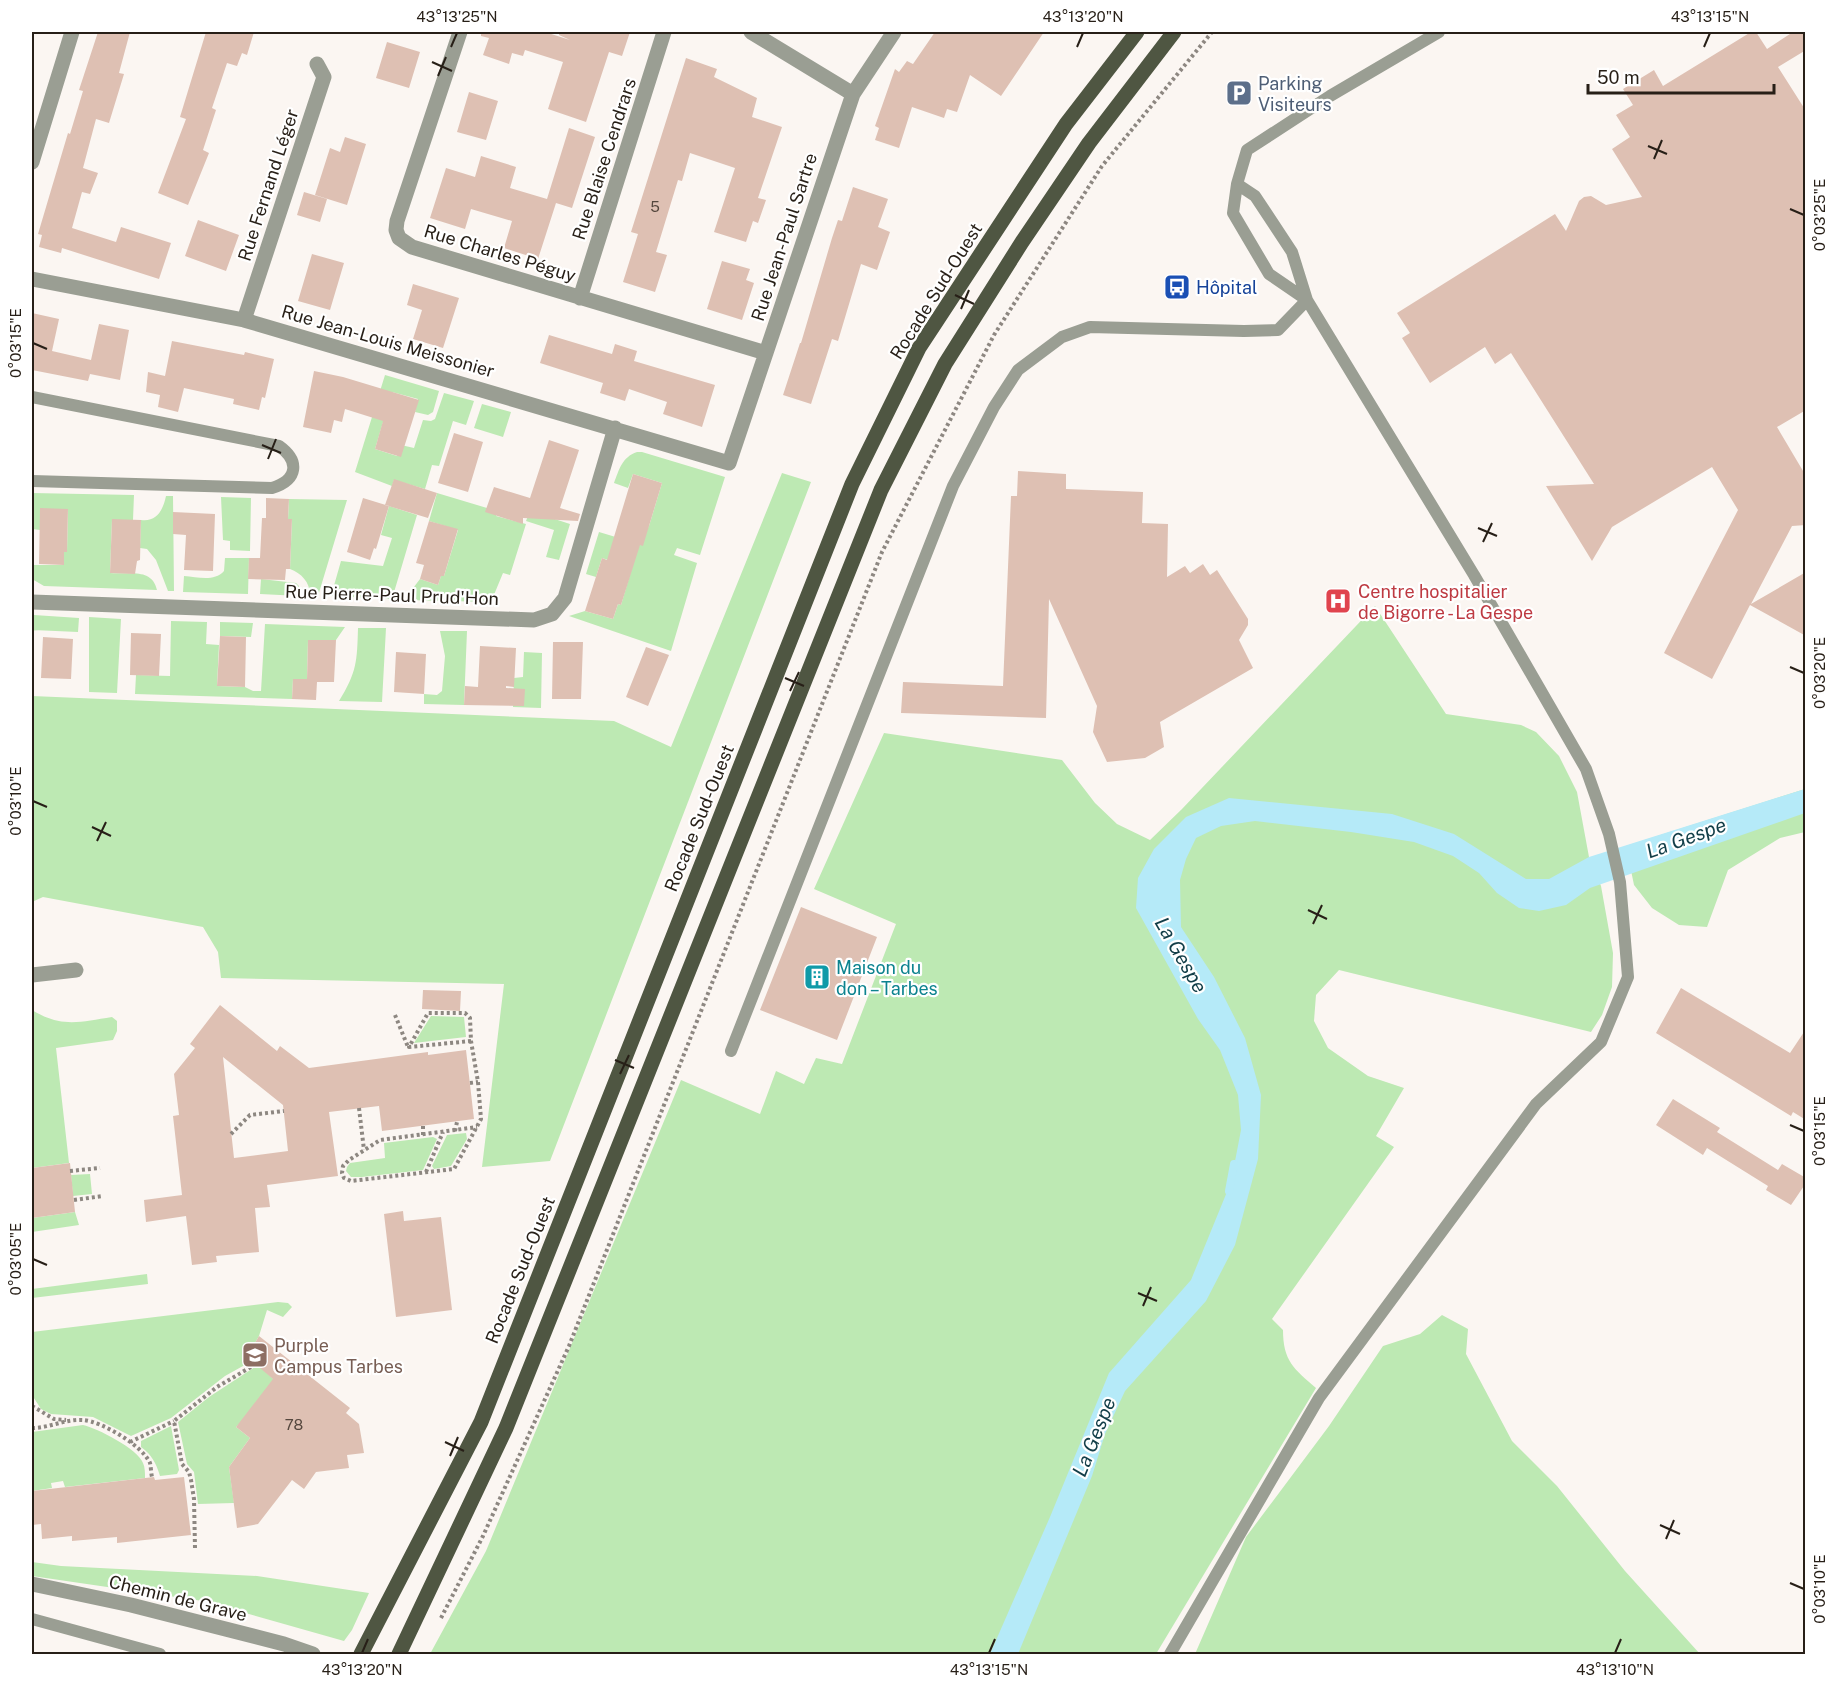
<svg xmlns="http://www.w3.org/2000/svg" width="1837" height="1686" font-family="'Public Sans',sans-serif">
  <rect width="100%" height="100%" fill="#fbf6f2"/>
  <path fill="#bde9b3" d="M385,375L439,391L433,412L428,415L415,412L418,399L392,392L375,449L397,456L401,445L414,448L423,420L431,421L435,419L444,393L474,401L466,425L453,421L439,466L432,465L425,489L394,480L392,486L355,472Z
    M482,404L511,412L503,437L474,428Z
    M637,452H642L725,477L700,555L677,548L674,555L697,563L671,651L569,616L585,611L613,619L618,604L621,605L632,568L602,558L596,577L586,574L599,532L639,544L649,526L662,483L633,474L628,488L614,483C619,470 622,457 637,452Z
    M782,473L811,482L550,1161L482,1167L504,984L221,978L218,952L203,927L43,897L32,902V696L614,721L671,747Z
    M32,493L134,495L133,520H112L110,573C128,575 152,567 157,590L44,586L32,579V565H64V552L67,551L68,510L40,530L32,529Z
    M437,493L497,511L496,516L526,524L510,575L503,573L491,602L404,600L420,579L438,585L441,576H444L458,530L429,521Z
    M166,496H173L174,591H168L156,560L147,549L140,548L141,520C157,522 163,510 166,496Z
    M221,497L251,498L250,551L230,550V541L223,540Z
    M289,499L347,500L318,596L310,595C310,582 301,573 290,569L292,519H288Z
    M389,506L417,515L392,599L331,596L341,561L383,566L392,538L381,535Z
    M530,511L570,524L559,560L546,557L554,530L526,521Z
    M225,558H249L248,594L183,592L184,576C198,577 214,582 224,571Z
    M261,579L296,583L299,586L300,596L260,594Z
    M1375,606L1446,714L1521,725L1536,732L1559,756L1577,792L1589,857L1601,886L1613,953L1612,987L1602,1015L1591,1032L1339,970L1316,995L1314,1021L1328,1048L1368,1076L1404,1088L1376,1136L1394,1147L1272,1319L1283,1330C1283,1361 1294,1369 1316,1388L1156,1654H430L486,1551L681,1080L760,1114L776,1071L804,1084L816,1058L842,1064L896,924L814,889L884,733L1062,760L1095,803L1117,824L1150,840L1182,809Z
    M34,615L79,618L78,632L33,630L32,650Z
    M89,617L121,619L117,693L89,692Z
    M171,621L207,622L206,644L219,645L217,686L245,687L253,691H261L265,624L345,627L336,640H308L307,679H293L292,699L135,694L136,675L170,676Z
    M220,622L253,623L251,637L220,636Z
    M358,628H386L382,702L339,701C357,672 357,661 358,628Z
    M440,631H467L464,705L424,704V694L437,695L442,691L445,656Z
    M524,652L542,653L541,708L513,707L514,678L523,677Z
    M1805,789V832L1780,838L1728,870L1707,927L1679,925L1652,908L1634,885L1626,846Z
    M32,1010C61,1028 80,1022 112,1017L117,1021V1031L113,1040L56,1048L69,1163L32,1168Z
    M431,1016L464,1017L466,1037L414,1043Z
    M466,1133L467,1139L451,1166L434,1169L432,1166L447,1135Z
    M433,1137L437,1139L423,1170L362,1177H351L346,1171L347,1167L350,1163L385,1158L384,1143Z
    M90,1174L92,1194L73,1196L71,1175Z
    M75,1212L79,1225L32,1232V1218Z
    M147,1274L148,1284L32,1298V1289Z
    M278,1302L288,1303L292,1307L283,1317L267,1310L259,1336L247,1357L252,1361L225,1376L171,1418L131,1436L93,1417L51,1414L41,1409L32,1395V1332Z
    M1442,1315L1468,1329L1466,1354L1512,1441L1557,1486L1625,1571L1700,1654H1195L1246,1537L1329,1426L1383,1346L1420,1334Z
    M258,1365L279,1384L236,1427L250,1438L229,1467L234,1503L198,1504L194,1472L187,1464L178,1422L209,1397Z
    M83,1425C97,1428 138,1449 143,1463C145,1467 145,1473 145,1478L65,1487L63,1481L51,1483L52,1488L32,1491V1432Z
    M171,1426L179,1470L177,1474L160,1476C156,1463 152,1455 141,1447V1441Z
    M32,1562L61,1566L257,1576L369,1593L352,1630L344,1641L203,1601L32,1576Z"/>
  <path fill="#b5eaf8" d="M1805,789V813L1590,888L1566,905L1539,911L1519,908L1497,893L1479,873L1453,856L1414,842L1351,832L1255,821L1221,826L1196,838L1186,859L1180,880L1181,927L1214,977L1245,1038L1261,1095L1258,1159L1235,1245L1206,1301L1125,1391L1105,1434L1092,1476L1018,1654H990L1050,1517L1109,1373L1191,1280L1231,1182L1241,1130L1238,1095L1220,1050L1198,1019L1136,908L1138,878L1154,849L1186,817L1229,798L1392,814L1454,834L1526,879H1549L1589,857Z"/>
  <g fill="none" stroke-linecap="round" stroke-linejoin="round">
    <path stroke="#b5eaf8" stroke-width="8" d="M1229,1191L1234,1164"/>
  </g>
  <path fill="#dec0b3" fill-rule="evenodd" d="M98,32H130L119,73L124,74L109,123L96,119L83,168L98,173L90,194L82,192L72,228L116,242L121,227L171,243L159,279L62,248L61,253L39,247L42,235L38,234L68,133L70,134L83,91L79,90Z
    M206,32H254L247,55L242,53L237,66L227,63L212,108L216,110L203,150L209,153L188,205L158,193L186,119L180,117Z
    M481,32H545L570,40L559,35V32H630L622,56L609,52L586,122L548,109L563,62L525,50L523,56L512,53L509,64L483,55L489,38L481,36Z
    M935,32H1044L1001,96L970,75L957,112L947,109L944,118L912,107L899,148L875,140L879,128L875,126L895,69L899,72L907,61L913,64Z
    M1751,32H1756L1767,49L1793,32H1806V50L1778,67L1806,111V410L1777,427L1806,476V525L1792,526L1751,604L1806,572V636L1750,605L1712,679L1664,653L1738,510L1712,467L1612,527L1592,561L1546,486L1594,484L1511,353L1495,364L1485,347L1430,383L1402,338L1410,333L1397,313L1555,214L1566,231L1579,201L1584,197L1591,196L1606,205L1642,197L1612,149L1630,137L1616,115L1633,105L1623,89L1654,70L1663,86Z
    M387,42L420,52L409,88L376,78Z
    M686,58L717,69L714,77L757,98L752,117L782,127L758,198L766,200L758,223L753,221L746,242L714,232L735,168L690,153L682,181L678,180L656,252L667,255L655,292L623,282L638,234L631,232Z
    M469,92L498,101L486,140L457,132Z
    M569,128L595,137L572,208L556,203L538,259L504,248L512,221L471,209L465,229L430,218L446,168L475,177L481,156L516,167L510,188L547,199Z
    M345,137L366,144L347,205L315,195L330,148L340,152Z
    M853,187L888,199L878,227L890,232L877,270L861,264L838,341L832,339L811,404L783,395L800,343H801L832,238L838,220L842,221Z
    M304,192L327,199L320,222L297,215Z
    M198,220L239,235L226,271L185,256Z
    M312,254L344,263L330,310L298,301Z
    M722,261L750,269L746,280L754,283L742,320L707,309Z
    M413,284L459,298L443,348L413,339L422,310L407,305Z
    M32,313L59,319L52,351L91,360L99,324L129,330L120,380L90,374L88,381L32,370Z
    M549,335L612,354L615,344L637,351L634,361L715,385L702,427L663,414L667,402L629,389L625,401L600,393L603,383L540,363Z
    M172,341L244,355L245,352L274,359L265,398L262,397L259,410L233,404L234,399L184,388L178,412L158,407L160,395L146,392L148,372L165,376Z
    M314,371L343,377L419,400L401,457L375,449L383,421L345,409L342,422L334,420L331,433L303,427Z
    M454,433L483,442L468,492L438,483Z
    M549,440L579,450L560,508L580,514L578,521L523,518V524L485,512L494,487L530,498Z
    M1018,471L1066,474V489L1143,492L1142,523L1168,524L1167,577L1185,566L1190,573L1203,564L1210,575L1217,570L1248,619V625L1239,640L1253,668L1160,722L1164,747L1145,758L1107,762L1093,732L1097,706L1049,599L1046,718L901,713L903,682L1003,686L1011,496H1017Z
    M633,474L662,483L643,546L640,545L621,605L618,604L613,619L585,611L602,558L607,560Z
    M394,479L437,493L428,518L385,505Z
    M266,498L289,499L288,519H292L290,569H286L285,580L248,579L249,558H260L262,518H266Z
    M363,498L389,506L376,549L374,548L370,560L347,552Z
    M40,508L68,509L67,552H64V565L39,564Z
    M173,512L215,514L213,571L184,570L186,535L173,534Z
    M112,519L141,520L140,560L137,561L135,574L110,573Z
    M429,521L458,529L444,576H441L438,585L420,579L424,565L416,563Z
    M131,633L161,634L159,676L130,675Z
    M220,636L246,637L245,687L217,686Z
    M43,637L73,639L71,679L41,678Z
    M308,640H336L334,682H317L316,700L292,699L293,679H307Z
    M553,642H583L581,699H552Z
    M480,646L516,648L514,687L506,686V688L525,689L524,706L464,705L465,686L478,687Z
    M646,647L669,655L648,706L626,697Z
    M396,652L426,654L424,694L394,692Z
    M801,907L877,937L837,1040L760,1010Z
    M1681,988L1790,1053L1806,1029V1120L1793,1112L1791,1116L1656,1033Z
    M423,990L461,991L460,1011L422,1009Z
    M220,1005L277,1051L280,1046L309,1068L428,1052V1055L466,1050L474,1119L382,1131L379,1106L329,1112L338,1176L267,1185L270,1207L255,1208L259,1252L216,1256L217,1262L192,1265L186,1216L146,1222L144,1200L182,1195L173,1116L179,1115L174,1074L195,1048L190,1044ZM223,1057L283,1105L288,1151L234,1158Z
    M1673,1099L1720,1128L1717,1132L1778,1170L1782,1164L1806,1178V1183L1791,1205L1766,1190L1768,1186L1707,1148L1703,1155L1656,1125Z
    M70,1163L75,1212L32,1218V1168Z
    M403,1211L404,1221L441,1217L452,1310L396,1317L384,1214Z
    M259,1336L350,1408L346,1413L359,1424L364,1453L347,1455L349,1468L316,1472L304,1489L292,1480L258,1524L237,1528L229,1467L250,1438L236,1427L273,1379L247,1357Z
    M154,1477L155,1480L184,1477L191,1535L117,1543V1537L72,1541V1536L42,1539L41,1524L32,1525V1491Z"/>
  <g fill="none" stroke-linecap="round" stroke-linejoin="round">
    <path stroke="#8d8781" stroke-width="4" stroke-dasharray="3 3" stroke-linecap="butt" d="M395,1015L408,1047
      M471,1041L409,1047L428,1013H465L470,1018L471,1041L478,1082L481,1119L454,1169L351,1181L344,1178L342,1173L343,1166L349,1160L380,1140L477,1127
      M470,1083L478,1082
      M359,1108L364,1150
      M423,1126V1135
      M455,1131L457,1122
      M231,1134L250,1115L284,1111
      M70,1171L100,1168
      M426,1172L443,1132
      M74,1200L103,1196
      M32,1406L54,1419L66,1420
      M32,1428C49,1428 65,1419 83,1420C101,1421 143,1446 150,1463C151,1467 151,1473 152,1477
      M130,1442L174,1421
      M195,1548L194,1499L191,1480L189,1472L182,1464L174,1421L217,1387L256,1364
      M441,1618L483,1536L569,1346L882,552L994,335L1102,166L1212,32"/>
    <path stroke="#9a9e93" stroke-width="12" d="M1307,300L1269,274L1233,213L1237,184L1247,150L1330,96L1439,32
      M32,397L279,446C300,461 298,480 272,488L32,481
      M731,1051L953,486L994,407L1018,370L1062,337L1090,327L1244,331L1278,330L1307,300
      M32,1619L160,1654
      M1170,1654L1319,1398L1536,1104L1601,1042L1628,977L1620,882L1609,834L1586,769L1474,575L1307,300L1292,252L1255,196L1237,184"/>
    <path stroke="#9a9e93" stroke-width="15" d="M460,32L397,221L396,230L399,238L412,247L766,353
      M751,32L853,94
      M32,162L72,32
      M32,279L244,320L729,463L853,94L894,32
      M580,298L664,32
      M244,320L324,77L317,64
      M32,602L534,620L552,614L565,598L615,428
      M32,975L76,970
      M32,1584L131,1605L284,1644L313,1654"/>
    <path stroke="#4f5642" stroke-width="15" d="M361,1654L481,1422L852,484L919,348L1066,124L1137,32
      M399,1654L506,1428L881,490L945,364L1022,242L1089,143L1174,32"/>
  </g>
  <path fill="none" stroke="#271f17" stroke-width="2" d="M451,47L457,33M1077,47L1083,33M1704,47L1710,33M432,62L452,71M438,76L446,57M1648,146L1667,154M1654,159L1662,140M1790,209L1804,215M955,295L974,304M961,309L969,290M33,343L47,349M262,445L281,453M268,459L276,439M1478,528L1497,536M1483,542L1492,523M1790,667L1804,673M785,678L804,686M790,691L799,672M33,801L47,807M92,827L111,836M97,841L106,822M1308,910L1327,919M1313,924L1322,905M615,1060L634,1068M620,1074L629,1055M1790,1125L1804,1131M33,1259L47,1265M1138,1293L1157,1301M1143,1306L1151,1287M445,1442L464,1451M450,1456L458,1437M1660,1525L1680,1534M1666,1539L1674,1520M1790,1583L1804,1589M362,1653L368,1639M989,1653L995,1639M1615,1653L1621,1639"/>
  <defs>
    <symbol id="parking-square" viewBox="-11 -11 22 22"><rect x="-9" y="-9" width="18" height="18" rx="4" fill="#5c6f8a" stroke="#fff"/><path d="M-3.5-5.5H1a3.5 3.5 0 0 1 0 7H-1V5.5H-3.5ZM-1-3.4V-.6H.8a1.4 1.4 0 0 0 0-2.8Z" fill="#fff"/></symbol>
    <symbol id="bus-square" viewBox="-11 -11 22 22"><rect x="-9" y="-9" width="18" height="18" rx="4" fill="#1a4fb4" stroke="#fff"/><path d="M-5-6H5V4H4V6H2V4H-2V6H-4V4H-5ZM-3.5-4V0h7V-4ZM-3.5 1.2v1.5H-2V1.2ZM2 1.2v1.5H3.5V1.2Z" fill="#fff"/></symbol>
    <symbol id="hospital-square" viewBox="-11 -11 22 22"><rect x="-9" y="-9" width="18" height="18" rx="4" fill="#e0444e" stroke="#fff"/><path d="M-5-5h3v3.5h4V-5h3V5h-3V1.5h-4V5h-3Z" fill="#fff"/></symbol>
    <symbol id="building-square" viewBox="-11 -11 22 22"><rect x="-9" y="-9" width="18" height="18" rx="4" fill="#0f9aa8" stroke="#fff"/><path d="M-4-6H4V6H1V3H-1V6H-4ZM-2.5-4.3h1.7v1.8h-1.7ZM.8-4.3h1.7v1.8H.8ZM-2.5-1h1.7V.8h-1.7ZM.8-1h1.7V.8H.8Z" fill="#fff"/></symbol>
    <symbol id="university-square" viewBox="-11 -11 22 22"><rect x="-9" y="-9" width="18" height="18" rx="4" fill="#8d6e63" stroke="#fff"/><path d="M0-5L7-2L0 1L-7-2ZM-4 1L0 2.5L4 1V4Q0 6-4 4Z" fill="#fff"/></symbol>
  </defs>
  <g fill-rule="evenodd">
    <use href="#parking-square" x="1224" y="78" width="30" height="30"/>
    <use href="#bus-square" x="1162" y="272" width="30" height="30"/>
    <use href="#hospital-square" x="1323" y="586" width="30" height="30"/>
    <use href="#building-square" x="802" y="962" width="30" height="30"/>
    <use href="#university-square" x="240" y="1340" width="30" height="30"/>
  </g>
  <g text-anchor="middle" dominant-baseline="central" stroke-width="4.5" stroke-linejoin="round" paint-order="stroke">
    <g font-size="15" fill="#55473e">
      <text x="655" y="206">5</text>
      <text x="294" y="1424">78</text>
    </g>
    <g font-size="18" fill="#4e5e75" stroke="#fff" text-anchor="start">
      <text x="1258" y="83">Parking<tspan x="1258" dy="21">Visiteurs</tspan></text>
    </g>
    <g font-size="18" fill="#271f17" stroke="#fff">
      <text transform="translate(604 159) rotate(-72)">Rue Blaise Cendrars</text>
      <text transform="translate(268 185) rotate(-72)">Rue Fernand Léger</text>
      <text transform="translate(784 237) rotate(-72)">Rue Jean-Paul Sartre</text>
      <text transform="translate(500 253) rotate(17)">Rue Charles Péguy</text>
      <text transform="translate(936 291) rotate(-58)">Rocade Sud-Ouest</text>
      <text transform="translate(388 341) rotate(16)">Rue Jean-Louis Meissonier</text>
      <text transform="translate(392 595) rotate(2)">Rue Pierre-Paul Prud'Hon</text>
      <text transform="translate(699 818) rotate(-68)">Rocade Sud-Ouest</text>
      <text transform="translate(520 1270) rotate(-68)">Rocade Sud-Ouest</text>
      <text transform="translate(178 1598) rotate(14)">Chemin de Grave</text>
    </g>
    <g font-size="18" fill="#164399" stroke="#fff" text-anchor="start">
      <text x="1196" y="287">Hôpital</text>
    </g>
    <g font-size="18" fill="#be3a42" stroke="#fff" text-anchor="start">
      <text x="1358" y="591">Centre hospitalier<tspan x="1358" dy="21">de Bigorre - La Gespe</tspan></text>
    </g>
    <g font-size="18" fill="#0d838f" stroke="#fff" text-anchor="start">
      <text x="836" y="967">Maison du<tspan x="836" dy="21">don – Tarbes</tspan></text>
    </g>
    <g font-size="18" fill="#785e54" stroke="#fff" text-anchor="start">
      <text x="274" y="1345">Purple<tspan x="274" dy="21">Campus Tarbes</tspan></text>
    </g>
    <g font-size="20" font-style="italic" fill="#123e48" stroke="#fff">
      <text transform="translate(1686 838) rotate(-20)">La Gespe</text>
      <text transform="translate(1181 955) rotate(60)">La Gespe</text>
      <text transform="translate(1094 1437) rotate(-68)">La Gespe</text>
    </g>
  </g>
  <rect width="1837" height="1686" fill="none" stroke="#ffffff" stroke-width="66"/>
  <path d="M1588 84v9h186v-9" fill="none" stroke="#271f17" stroke-width="3"/>
  <text x="1597" y="84" font-size="18" fill="#271f17" stroke="#ffffff" stroke-width="4.5" paint-order="stroke">50 m</text>
  <rect x="33" y="33" width="1771" height="1620" fill="none" stroke="#271f17" stroke-width="2"/>
  <g font-size="15" text-anchor="middle" fill="#271f17">
    <text x="457" y="22">43°13'25"N</text>
    <text x="1083" y="22">43°13'20"N</text>
    <text x="1710" y="22">43°13'15"N</text>
    <text transform="translate(1820 215) rotate(-90)" y="5">0°03'25"E</text>
    <text transform="translate(16 343) rotate(-90)" y="5">0°03'15"E</text>
    <text transform="translate(1820 673) rotate(-90)" y="5">0°03'20"E</text>
    <text transform="translate(16 801) rotate(-90)" y="5">0°03'10"E</text>
    <text transform="translate(1820 1131) rotate(-90)" y="5">0°03'15"E</text>
    <text transform="translate(16 1259) rotate(-90)" y="5">0°03'05"E</text>
    <text transform="translate(1820 1589) rotate(-90)" y="5">0°03'10"E</text>
    <text x="362" y="1675">43°13'20"N</text>
    <text x="989" y="1675">43°13'15"N</text>
    <text x="1615" y="1675">43°13'10"N</text>
  </g>
</svg>
